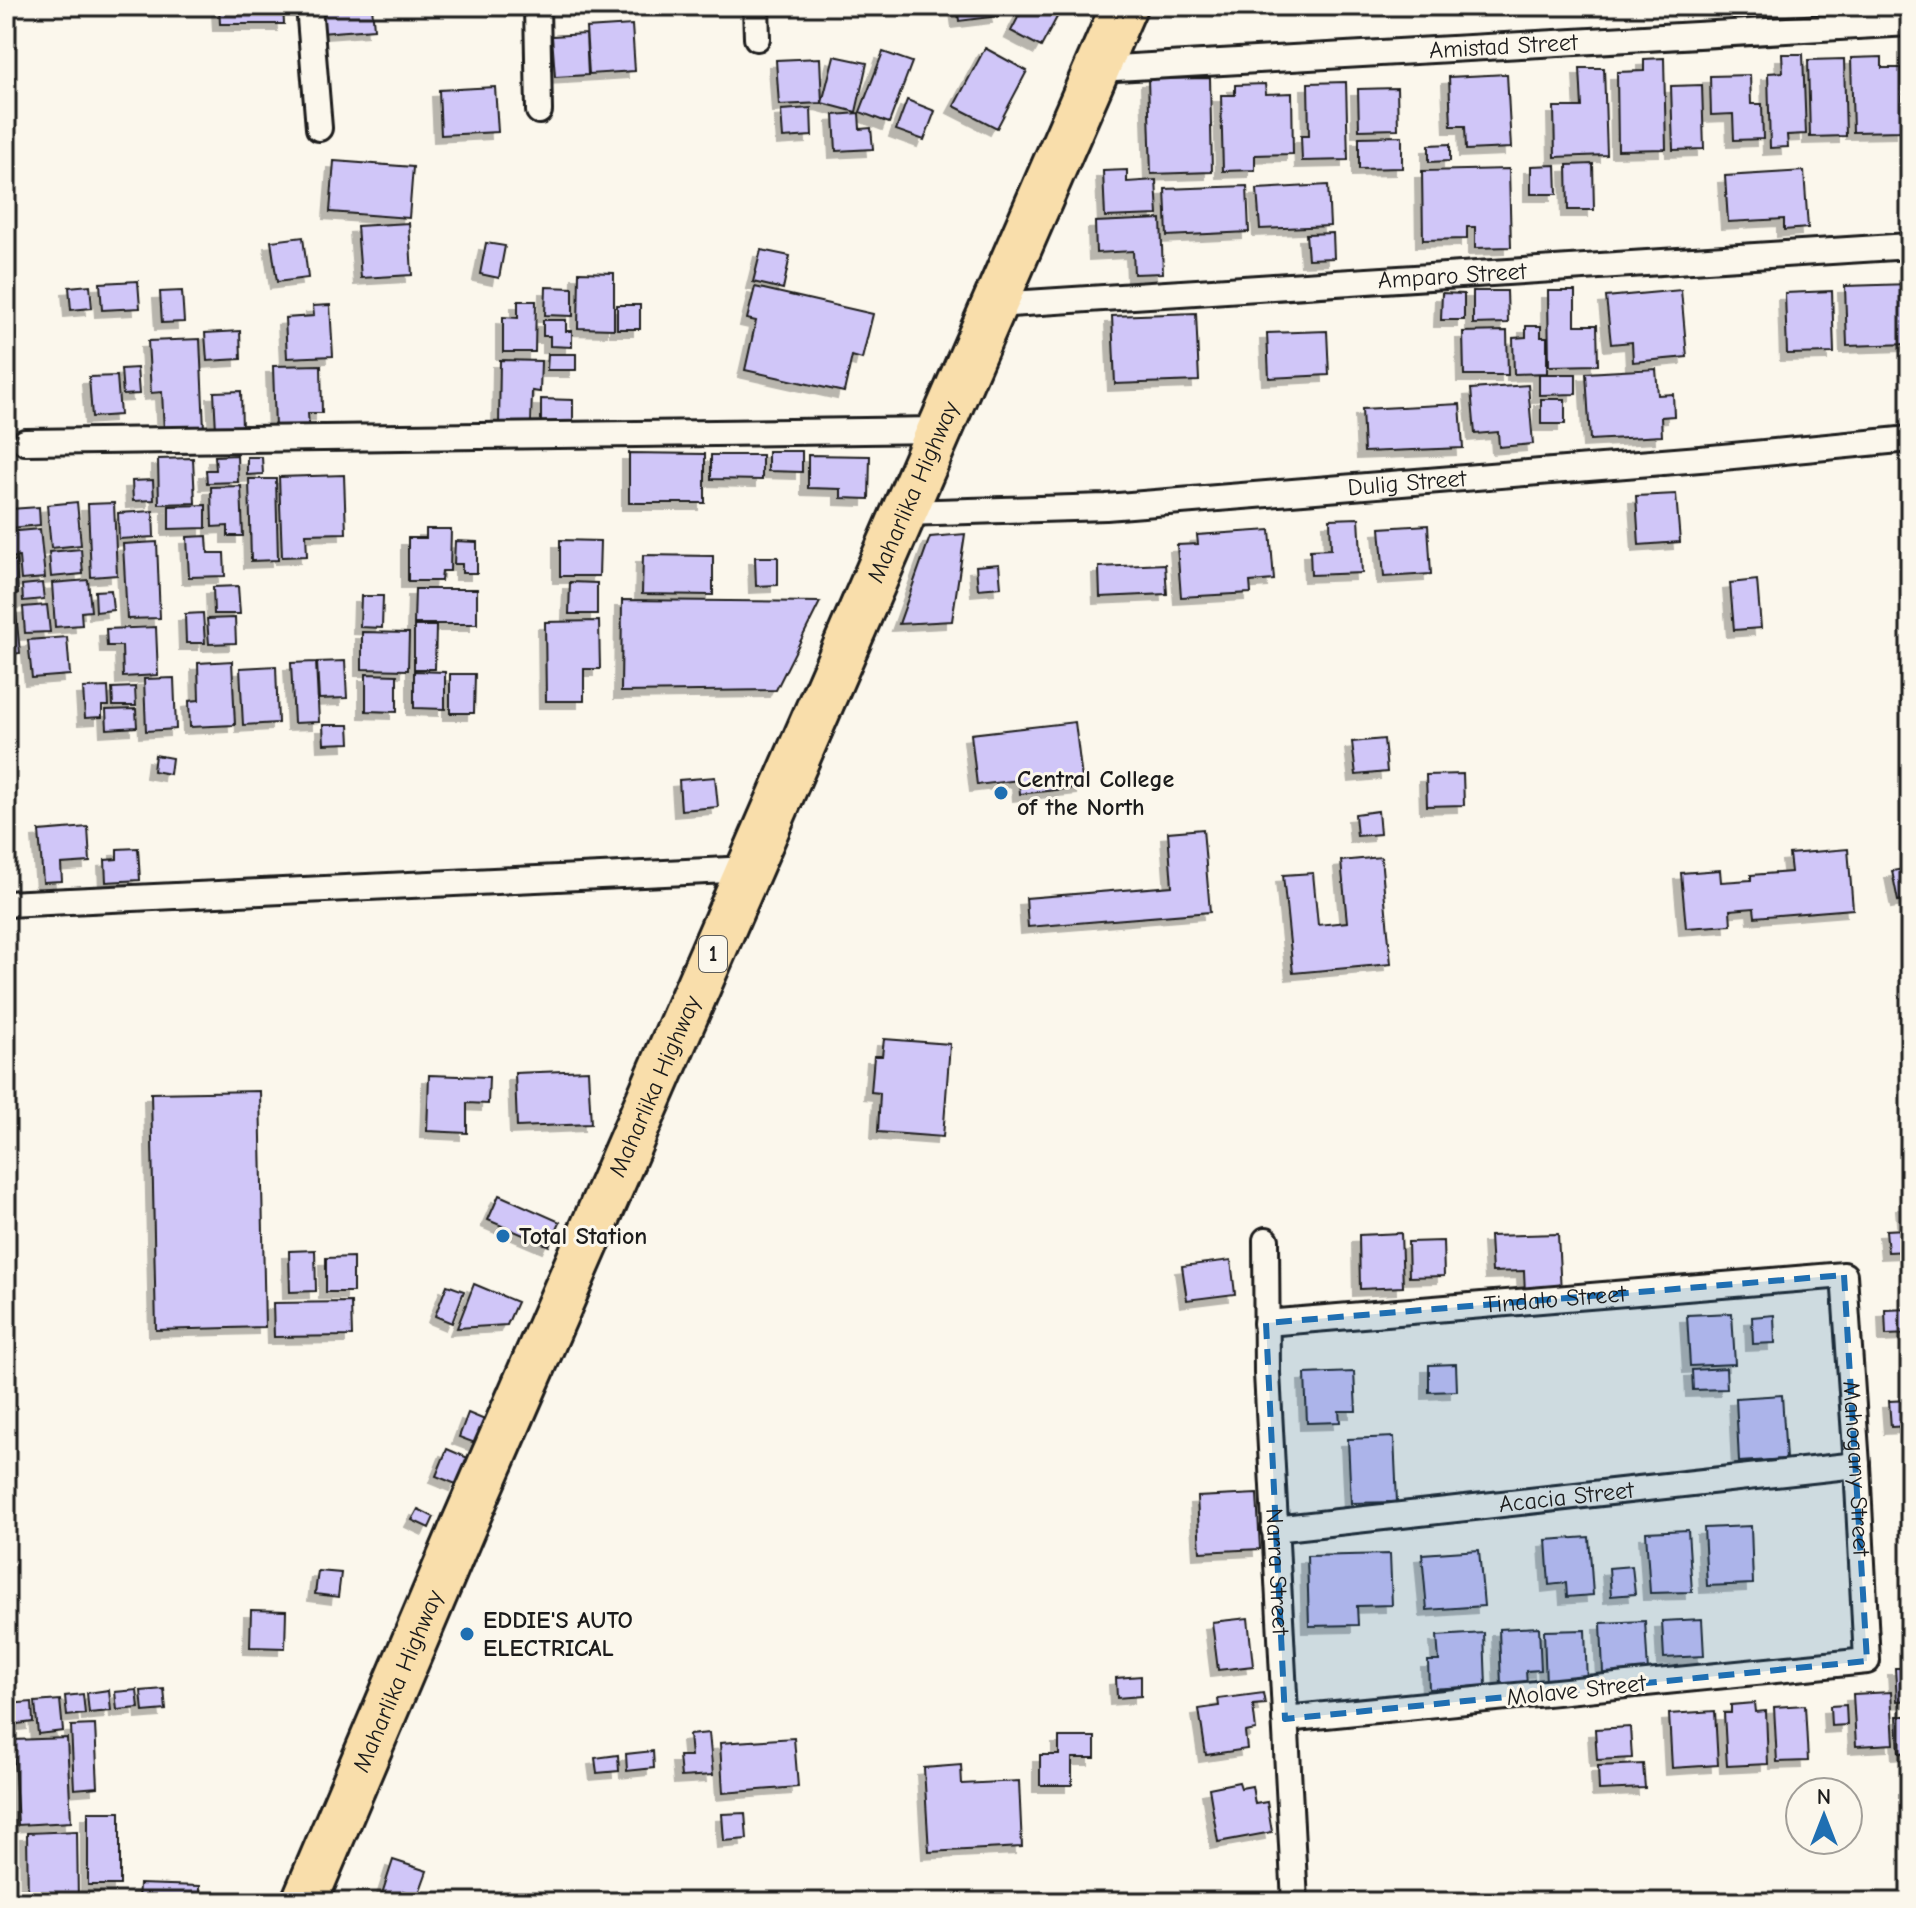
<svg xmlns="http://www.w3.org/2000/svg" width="1916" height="1908" font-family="'Comic Neue',sans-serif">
  <defs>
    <filter id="shadow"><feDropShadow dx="-7" dy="7" stdDeviation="0" flood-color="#0004"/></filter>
  </defs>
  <rect width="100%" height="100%" fill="#fbf7ec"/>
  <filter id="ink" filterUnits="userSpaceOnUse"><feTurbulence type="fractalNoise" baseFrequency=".0125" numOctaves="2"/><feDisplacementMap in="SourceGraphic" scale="16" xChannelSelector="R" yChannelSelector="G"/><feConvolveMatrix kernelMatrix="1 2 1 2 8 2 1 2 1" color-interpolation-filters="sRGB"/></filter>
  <g filter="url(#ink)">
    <path fill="#d0c6f8" stroke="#1c1c1c" stroke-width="2" filter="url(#shadow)" d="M219,6H283L284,24H220Z
      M319,6H372L374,29L320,33Z
      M957,6H997L999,16L959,21Z
      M1024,6H1063L1041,47L1011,31Z
      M632,25L635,71L589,74L586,28Z
      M586,34L588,75L555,77L552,36Z
      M985,48L1027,71L997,128L954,106Z
      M883,52L912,62L889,123L860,112Z
      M1782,54H1803L1806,134L1787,135L1788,147L1770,148L1768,73L1783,72Z
      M834,56L867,63L856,112L822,103Z
      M1882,57V68H1901L1903,131L1853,132L1851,58Z
      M820,58L822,103L779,105L776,60Z
      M1664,58L1666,149L1618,150L1617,72L1644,71V59Z
      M1844,59L1846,136L1810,137L1808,60Z
      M1580,68H1604L1607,155L1555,157L1554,107H1582Z
      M1507,74L1511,148L1466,150L1465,126H1451L1449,77Z
      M1750,75L1751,104H1762L1763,139L1734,140L1733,114L1711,115L1710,76Z
      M1210,78L1212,172L1151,174L1148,79Z
      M1346,82L1348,160L1302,161L1301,136H1309L1308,83Z
      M1265,84L1266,94L1292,93L1293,154L1255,155V170L1223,171L1221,95H1235V85Z
      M1702,85L1704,149L1673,150L1671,86Z
      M495,87L498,132L441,135L439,90Z
      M1397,88L1398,129L1359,130L1358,89Z
      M907,100L935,111L924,140L896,130Z
      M811,108L812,136L783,138L781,110Z
      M859,113L860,129L871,128L873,149L836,151L834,115Z
      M1402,136V168L1359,169V137Z
      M1450,144V161L1429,162V145Z
      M334,161L413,167L409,218L330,212Z
      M1593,164L1594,210H1568L1567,165Z
      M1556,165L1557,194H1531V166Z
      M1509,169L1511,247L1475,248V227H1467V239L1423,240L1422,171Z
      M1127,170V182L1156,180L1158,215L1105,217L1103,171Z
      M1804,171L1808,228L1784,230V219L1728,222L1725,176Z
      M1328,185L1330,226L1260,229L1257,189Z
      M1247,186L1249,232L1167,236L1165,189Z
      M1161,219L1163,273L1134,274L1133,251L1096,253L1095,222Z
      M409,223L412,275L361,278L357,226Z
      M1333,233L1334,258L1308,259L1306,234Z
      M303,237L308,278L277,282L271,241Z
      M486,243L505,246L499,278L480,274Z
      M761,250L790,256L783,289L753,282Z
      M579,272L614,273V329L578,328Z
      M138,281L140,308L102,310L100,283Z
      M1910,284V344L1847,346L1845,286Z
      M90,285L92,308L71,310L69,287Z
      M546,287L573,288V316L545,315Z
      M755,287L873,314L862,359L852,356L844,392L745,370L756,321L747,319Z
      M1681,290L1687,357L1633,362L1632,342L1611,344L1606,297Z
      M182,291L184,322L162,323L160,292Z
      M1473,291H1507L1508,323L1473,324Z
      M1548,291H1575V325H1597L1598,365L1549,366Z
      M1832,291L1834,353L1787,354L1785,293Z
      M1442,293L1464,294V320H1441Z
      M518,301H536L535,352H503V317L518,318Z
      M330,305L333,356L287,358L285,318L314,316L313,306Z
      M617,305H640V329H617Z
      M1196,313L1199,381L1115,384L1112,316Z
      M543,320H566V331H572V347L550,346V336H543Z
      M1526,326H1541V337H1547V373L1514,374L1513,338L1526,337Z
      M240,331L241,359L207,361L205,333Z
      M1327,331L1329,375L1269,378L1267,333Z
      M1507,331L1508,375H1464L1463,332Z
      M200,339L204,429L164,431L162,392L151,393L148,341Z
      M548,354H576V370H547Z
      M500,360L541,361L540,392L532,391L531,428L499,427Z
      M321,365L322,413H308L309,427L275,428L273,366Z
      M137,368L139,394L123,395L121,369Z
      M1656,369L1658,395L1673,394L1674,416L1661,417L1662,436L1590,440L1586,373Z
      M1539,374H1576V394L1539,395Z
      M117,376L120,415L92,417L89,377Z
      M1528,385L1533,444L1499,447L1498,432L1475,434L1471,389Z
      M241,391L242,429L216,430L214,392Z
      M541,399L573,400V422H541Z
      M1541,399H1565V424H1541Z
      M1460,404L1463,448L1364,452L1362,409Z
      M768,451H802V472L768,471Z
      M629,453L705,454V503H629Z
      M237,455L238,482L207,483L206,470H216L215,456Z
      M711,455H762V480L711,479Z
      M808,455L870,456L869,499L841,498V489L808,488Z
      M247,457H262L263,474L247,475Z
      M193,458L195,503L159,504L158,459Z
      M6,474L10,503H6Z
      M344,475L346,533L306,534L307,556L282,557L279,477Z
      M249,479H276L278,560L251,561Z
      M153,480L154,500L133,501L132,481Z
      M241,486L243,536H228V526L212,527L211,487Z
      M1676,494L1680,542L1639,545L1636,496Z
      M77,502L81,545L51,548L47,505Z
      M114,503L117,575L91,577L88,504Z
      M206,505V528L169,529V506Z
      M39,507L40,525L11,528L10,509Z
      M153,511L154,537L119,539L118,513Z
      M1359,518L1362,573L1311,575L1310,550L1331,549L1330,519Z
      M1428,525L1431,574L1384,577L1380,528Z
      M40,529L45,578L21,580L19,557L6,558V532Z
      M426,529H451L450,571H442L441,581H408V538H426Z
      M1270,530L1274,580L1250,582L1251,593L1181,597L1177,545L1198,544L1197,535Z
      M965,534L952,621L899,624L930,537Z
      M207,536L208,553H224L225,576L189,577L187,537Z
      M560,540L600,541L599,576H560Z
      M455,541L477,542V573H462V564H454Z
      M157,542L160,618L127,619L123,544Z
      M81,549L83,574L51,577L49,552Z
      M643,555L713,556V595L642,594Z
      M755,557H778V585L756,586Z
      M16,561L18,593L6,594V562Z
      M999,564L1001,587L978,589L976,566Z
      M1165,564L1167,594L1100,597L1099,567Z
      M88,580L91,611L81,612L82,625L55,627L52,583Z
      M1757,580L1761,628L1734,630L1730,583Z
      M570,582L597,583V614H569Z
      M42,583L44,599L23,601L22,585Z
      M238,586L240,614H214L213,587Z
      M415,589H477V624H414Z
      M111,590L113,610L96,612L95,591Z
      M361,596H383L382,628L360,627Z
      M622,600L820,602L776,690L621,692Z
      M47,605L50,632L25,633L23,607Z
      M16,613L20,653L6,655V614Z
      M203,613L205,643H186L185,614Z
      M235,618L236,643L209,644L207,619Z
      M599,621L600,669H584V701H546L545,622Z
      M414,626H436L435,669H414Z
      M156,627L158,675L123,677L122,646H107L106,629Z
      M362,632L409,633L408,670L362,669Z
      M67,637L70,675L32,678L28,640Z
      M232,661L235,725L190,727L189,701L199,700L198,663Z
      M345,661L347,698L319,699L317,662Z
      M316,662L319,722L294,723L291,663Z
      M276,666L278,723L243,725L240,668Z
      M414,671L445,672V709L414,708Z
      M366,674L397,675V712L366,711Z
      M450,674H475L474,713H450Z
      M174,678L176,729L146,731L144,679Z
      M108,687L109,706H102V717L85,718L83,688Z
      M135,687L136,706H113L112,688Z
      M136,709L137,727L107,729L106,710Z
      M1075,722L1083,787L1020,794L1019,780L977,785L971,734Z
      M323,725H349L350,743L324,744Z
      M1384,739L1387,772L1356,775L1352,742Z
      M155,755L172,758L170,774L153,771Z
      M1463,774L1464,805L1427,806L1426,775Z
      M715,777L718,807L681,810L679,780Z
      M1378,811L1380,834L1357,836L1355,814Z
      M88,827L90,862L61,864L62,881L43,882L39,831Z
      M1203,829L1210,912L1028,927L1026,898L1172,886L1168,832Z
      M138,848L140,880L106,882L105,860L117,859V849Z
      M1848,849L1853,909L1755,917L1754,908L1730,910L1731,925L1686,928L1681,873L1720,870L1721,882L1751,880V875L1791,872L1789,854Z
      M1381,857L1391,964L1293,973L1283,875L1313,873L1318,925L1347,922L1341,861Z
      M1910,868V899L1898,901L1892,871Z
      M884,1039L950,1044L943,1137L878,1132L880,1093L871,1092L874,1056H882Z
      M588,1070L591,1124L517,1127L515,1073Z
      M429,1075L489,1077L488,1104L467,1103V1133L427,1131Z
      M260,1091L265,1327L156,1330L151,1093Z
      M499,1195L560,1222L549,1246L488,1220Z
      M1903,1203H1910V1251L1888,1252L1886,1230L1905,1229Z
      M1401,1233L1403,1287L1360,1289L1359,1235Z
      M1558,1234L1561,1293L1525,1294L1524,1271L1492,1272L1490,1236Z
      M1443,1241L1444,1276L1409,1277L1408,1242Z
      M315,1250L316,1291L290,1292L289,1251Z
      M353,1257V1292H326V1258Z
      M1231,1260L1235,1294L1187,1300L1182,1266Z
      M474,1284L517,1302L507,1325L457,1328Z
      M447,1285L464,1291L452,1323L435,1316Z
      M351,1302L352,1336L274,1337L273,1303Z
      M1910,1309V1334L1886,1335L1885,1310Z
      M1732,1313L1735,1364L1690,1366L1687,1315Z
      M1774,1315L1775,1343L1753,1344L1752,1317Z
      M1456,1364L1457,1391L1429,1392V1365Z
      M1726,1368L1727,1389L1693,1390L1692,1370Z
      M1354,1372L1356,1411H1339L1340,1422L1307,1423L1305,1374Z
      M1782,1395L1786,1459L1739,1462L1736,1398Z
      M1910,1400V1426L1891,1427L1889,1401Z
      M468,1413L485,1420L475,1443L459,1437Z
      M1394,1437L1397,1502L1351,1503L1348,1439Z
      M447,1449L468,1458L456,1484L436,1476Z
      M1257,1494L1260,1549L1200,1552L1197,1497Z
      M418,1509L434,1517L429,1528L412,1520Z
      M1751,1526L1753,1584L1707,1586L1704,1528Z
      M1688,1530L1692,1592L1650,1593L1646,1532Z
      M1589,1537L1593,1595L1567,1597L1566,1583L1549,1585L1546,1540Z
      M1479,1550L1484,1606L1427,1610L1422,1554Z
      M1390,1554L1392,1605L1357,1606L1358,1625L1309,1626L1307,1556Z
      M1632,1566L1635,1594L1611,1596L1609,1568Z
      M318,1571L341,1573L338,1597L315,1594Z
      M251,1610L286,1611L285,1648L250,1647Z
      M1248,1618L1253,1666L1218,1670L1212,1622Z
      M1702,1619L1704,1656L1664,1658L1662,1621Z
      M1645,1621L1648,1672L1603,1674L1601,1623Z
      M1539,1627L1541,1670L1526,1671L1527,1685L1501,1686L1499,1629Z
      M1585,1630L1587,1684L1546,1685L1544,1631Z
      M1484,1633L1486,1686L1429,1689L1428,1661H1439L1437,1636Z
      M1895,1668H1910V1700L1897,1701Z
      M1141,1676V1696L1117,1698L1116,1678Z
      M164,1689L166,1710L143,1712L141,1691Z
      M109,1690L111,1711L89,1713L87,1693Z
      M137,1690L139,1708L117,1710L115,1692Z
      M1891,1692L1894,1744L1856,1746L1853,1694Z
      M1263,1693L1265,1704L1253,1705L1256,1730L1245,1732L1247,1749L1206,1755L1199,1709L1219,1706L1218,1699Z
      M83,1694L85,1714L67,1716L65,1696Z
      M60,1700L63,1731L38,1734L35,1702Z
      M32,1702L33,1722L9,1725L7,1704Z
      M1754,1703L1755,1712L1766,1711L1768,1764L1727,1766L1724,1713H1731V1705Z
      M1805,1705L1808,1761L1777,1762L1774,1707Z
      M1846,1705L1847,1725L1831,1726L1830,1706Z
      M1715,1711L1718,1765L1672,1768L1669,1714Z
      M1897,1716H1910V1752L1899,1753Z
      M95,1725L98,1787L74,1789L71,1726Z
      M1630,1727L1632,1758L1597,1760L1595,1729Z
      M709,1733L713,1775L681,1777L679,1756H691L689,1735Z
      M1059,1737H1095V1758H1072V1785H1040V1755H1059Z
      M67,1738L71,1822L18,1825L13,1740Z
      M794,1738L798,1787L723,1793L720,1743Z
      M653,1751L654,1768L627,1771L626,1754Z
      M618,1755L619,1771L597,1773L595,1758Z
      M1643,1764L1645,1788L1599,1790L1598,1766Z
      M961,1765L962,1784L1019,1781L1022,1847L929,1852L924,1768Z
      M1239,1782L1241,1788L1252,1786L1255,1804L1267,1802L1272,1832L1218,1842L1209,1788Z
      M88,1812H120V1885H88Z
      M745,1813L747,1839L724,1841L722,1814Z
      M77,1831L78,1902H28L27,1833Z
      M393,1860L427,1871L418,1896L403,1891L399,1902L381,1897Z
      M139,1884L200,1886V1902H138Z"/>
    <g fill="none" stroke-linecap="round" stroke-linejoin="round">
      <defs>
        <g id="street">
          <path d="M309,6L319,128"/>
          <path d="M537,6L539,111"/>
          <path d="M756,6L757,38"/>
          <path id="s1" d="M1098,69L1910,23"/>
          <path id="s2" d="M995,305L1910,246"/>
          <path d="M25,442L939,430"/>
          <path id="s3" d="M904,513L1106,507L1712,458L1910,439"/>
          <path d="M6,904L750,869"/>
          <path id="s4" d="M1266,1240L1267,1373L1295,1902"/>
          <path id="s5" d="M1266,1323L1844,1275L1857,1465L1867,1661L1285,1719"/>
          <path id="s6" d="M1274,1529L1857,1465"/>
        </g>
        <g id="highway">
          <path id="s7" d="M304,1902L463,1527L1124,6"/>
        </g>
      </defs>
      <use href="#street" stroke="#1c1c1c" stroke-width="30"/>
      <use href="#highway" stroke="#1c1c1c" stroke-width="50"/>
      <use href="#street" stroke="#fbf7ec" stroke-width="24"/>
      <use href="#highway" stroke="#f9deab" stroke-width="44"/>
    </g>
  </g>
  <path fill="#1f6fb2" fill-opacity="0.2" stroke="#1f6fb2" stroke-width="6" stroke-dasharray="16 10" stroke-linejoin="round" d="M1844,1275L1867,1661L1285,1719L1266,1323Z"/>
  <g fill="#1f6fb2" stroke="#fbf7ec" stroke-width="3">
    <circle cx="1001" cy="793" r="8"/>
    <circle cx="503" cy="1236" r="8"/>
    <circle cx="467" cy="1634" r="8"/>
  </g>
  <g text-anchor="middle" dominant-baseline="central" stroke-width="6" stroke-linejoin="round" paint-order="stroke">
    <rect fill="#fbf7ec" stroke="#5f5e5a" stroke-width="2" x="699" y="936" width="28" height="36" rx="6"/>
    <g font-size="22" font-weight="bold" fill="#1c1c1c">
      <text x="713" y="954">1</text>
    </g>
    <g font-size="24" fill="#1c1c1c" stroke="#fbf7ec">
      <text stroke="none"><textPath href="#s1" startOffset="406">Amistad Street</textPath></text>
      <text stroke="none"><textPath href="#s2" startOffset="458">Amparo Street</textPath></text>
      <text stroke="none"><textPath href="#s3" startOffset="504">Dulig Street</textPath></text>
      <text stroke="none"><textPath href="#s7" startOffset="1536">Maharlika Highway</textPath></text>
      <text stroke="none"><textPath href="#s7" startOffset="888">Maharlika Highway</textPath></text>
      <text stroke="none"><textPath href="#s5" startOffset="290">Tindalo Street</textPath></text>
      <text stroke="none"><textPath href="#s5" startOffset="774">Mahogany Street</textPath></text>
      <text stroke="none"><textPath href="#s6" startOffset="294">Acacia Street</textPath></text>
      <text stroke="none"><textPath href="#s4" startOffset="332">Narra Street</textPath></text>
      <text stroke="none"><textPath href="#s7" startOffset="240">Maharlika Highway</textPath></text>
      <text transform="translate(1576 1690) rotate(-6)">Molave Street</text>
    </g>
    <g font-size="24" font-weight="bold" fill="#1c1c1c" stroke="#fbf7ec" text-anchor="start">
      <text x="1017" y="779">Central College<tspan x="1017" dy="28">of the North</tspan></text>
      <text x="519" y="1236">Total Station</text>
      <text x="483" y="1620">EDDIE'S AUTO<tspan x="483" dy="28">ELECTRICAL</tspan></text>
    </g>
  </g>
  <rect width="1916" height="1908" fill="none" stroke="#fbf7ec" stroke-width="32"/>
  <rect x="16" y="16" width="1884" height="1876" fill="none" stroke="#1c1c1c" stroke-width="3" filter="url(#ink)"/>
  <g transform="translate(1824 1816)"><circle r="38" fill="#fbf7ec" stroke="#a29f99" stroke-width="2"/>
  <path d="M0-6L14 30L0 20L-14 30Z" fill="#1f6fb2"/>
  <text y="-12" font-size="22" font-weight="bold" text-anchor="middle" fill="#1c1c1c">N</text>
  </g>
</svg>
